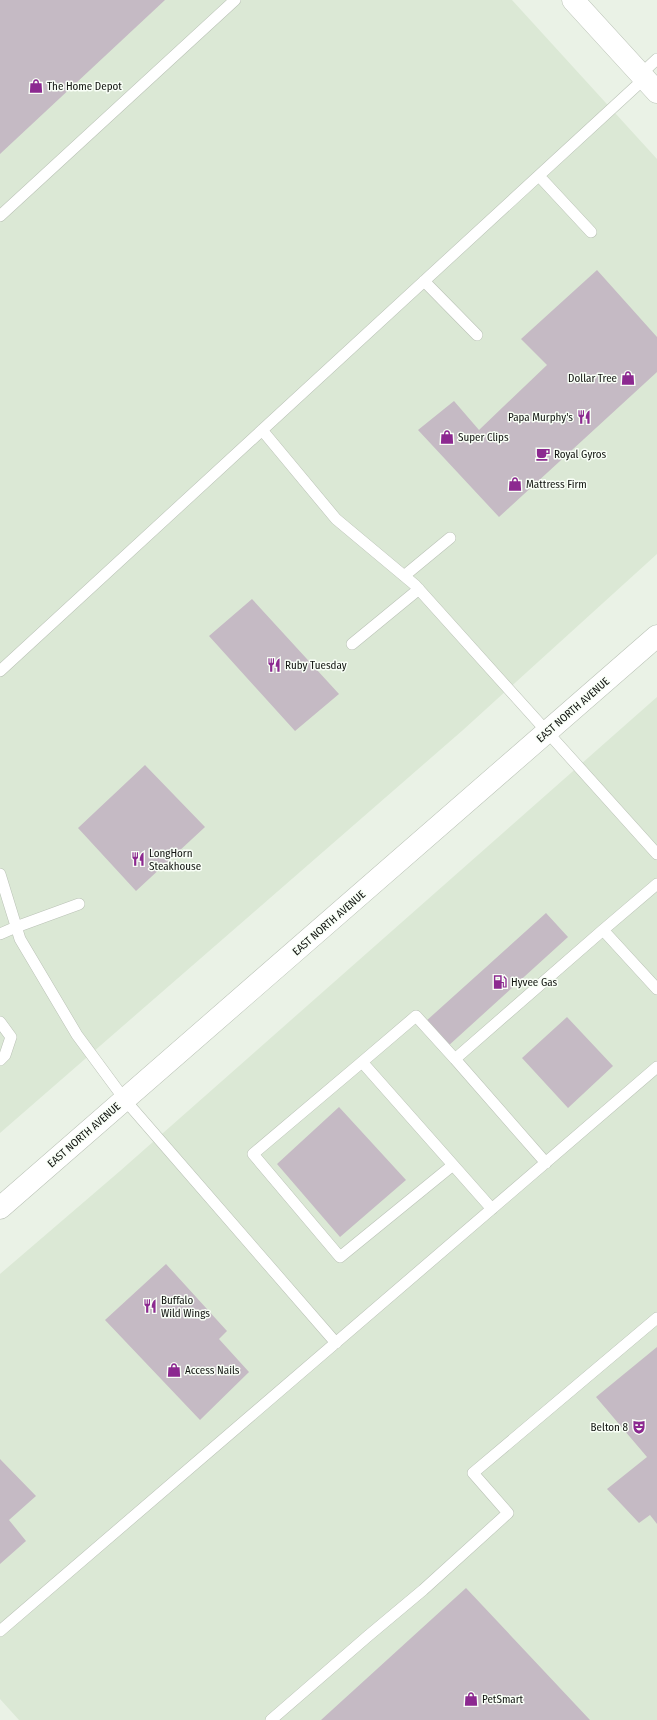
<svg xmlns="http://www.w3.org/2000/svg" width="657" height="1720" font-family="'Fira Sans Condensed',sans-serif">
  <rect width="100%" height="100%" fill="#eaf2e6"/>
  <path fill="#dbe8d5" d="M0,0H512L657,159V554L463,730L0,1133Z
    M657,697V1720H19L0,1699V1274L120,1171Z"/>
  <path fill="#c5bac4" d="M0,0H165L0,154Z
    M597,270L657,337V372L499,517L418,430L454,401L479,430L547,365L521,339Z
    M252,599L339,694L295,731L209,636Z
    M145,765L205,827L136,891L78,828Z
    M546,913L568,937L447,1047L425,1022Z
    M567,1017L613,1066L568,1108L522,1058Z
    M339,1107L406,1180L340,1237L277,1164Z
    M166,1264L227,1331L219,1339L249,1372L200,1420L105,1320Z
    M657,1347V1524L650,1515L639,1523L607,1489L647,1457L596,1397Z
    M0,1459L36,1496L9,1520L26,1541L0,1564Z
    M466,1588L590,1720H321Z"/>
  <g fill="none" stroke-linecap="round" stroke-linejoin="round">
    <defs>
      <path id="lane" d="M641,74L657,59
        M539,176L591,232
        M0,216L235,0
        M424,281L477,335
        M262,430L336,519L415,585L657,854
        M404,576L450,538
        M352,644L419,589
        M0,671L645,78
        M0,874L20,939L77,1035L125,1100L336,1343
        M603,930L657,884
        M0,934L16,927L79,904
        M0,1022L11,1037L5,1055L0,1060
        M362,1062L416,1016L455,1059
        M546,1163L455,1059L603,930L657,989
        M453,1165L340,1257L253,1154L362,1062L492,1209
        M0,1631L657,1067
        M271,1720L368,1636L423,1590L508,1513L473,1473L657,1318"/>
      <path id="secondary" d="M573,0L657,92
        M0,1208L657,636"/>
    </defs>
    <use href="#lane" stroke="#bac2b6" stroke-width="12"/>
    <use href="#secondary" stroke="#bac2b6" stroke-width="23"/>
    <use href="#lane" stroke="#fff" stroke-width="11"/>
    <use href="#secondary" stroke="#fff" stroke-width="22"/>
  </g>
  <defs>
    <symbol id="shop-bare" viewBox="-9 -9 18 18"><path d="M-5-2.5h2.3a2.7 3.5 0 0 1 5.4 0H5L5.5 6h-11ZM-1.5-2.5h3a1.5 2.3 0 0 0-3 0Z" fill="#8c2990" stroke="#f9fff7" stroke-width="2.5" paint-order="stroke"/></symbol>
    <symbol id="restaurant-bare" viewBox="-9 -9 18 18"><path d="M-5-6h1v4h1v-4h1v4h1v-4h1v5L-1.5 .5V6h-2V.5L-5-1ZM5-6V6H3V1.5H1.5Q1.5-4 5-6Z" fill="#8c2990" stroke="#f9fff7" stroke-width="2.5" paint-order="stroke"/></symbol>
    <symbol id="cafe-bare" viewBox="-9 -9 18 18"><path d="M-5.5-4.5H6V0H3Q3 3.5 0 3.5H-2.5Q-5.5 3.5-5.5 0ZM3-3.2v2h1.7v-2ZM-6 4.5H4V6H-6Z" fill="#8c2990" stroke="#f9fff7" stroke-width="2.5" paint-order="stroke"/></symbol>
    <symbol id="fuel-bare" viewBox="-9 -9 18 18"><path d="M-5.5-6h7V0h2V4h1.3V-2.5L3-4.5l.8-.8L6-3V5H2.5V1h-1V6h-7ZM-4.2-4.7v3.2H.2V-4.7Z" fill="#8c2990" stroke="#f9fff7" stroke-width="2.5" paint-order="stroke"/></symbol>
    <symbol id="theatre-bare" viewBox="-9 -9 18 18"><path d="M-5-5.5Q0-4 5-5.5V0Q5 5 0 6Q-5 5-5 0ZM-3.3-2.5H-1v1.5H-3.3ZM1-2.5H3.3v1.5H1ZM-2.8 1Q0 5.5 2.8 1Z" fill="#8c2990" stroke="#f9fff7" stroke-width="2.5" paint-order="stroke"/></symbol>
  </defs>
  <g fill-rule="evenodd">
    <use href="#shop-bare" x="26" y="76" width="20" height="20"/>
    <use href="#shop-bare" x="618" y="368" width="20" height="20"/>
    <use href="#restaurant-bare" x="574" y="407" width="20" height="20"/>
    <use href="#shop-bare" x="437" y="427" width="20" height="20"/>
    <use href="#cafe-bare" x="533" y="444" width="20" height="20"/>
    <use href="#shop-bare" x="505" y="474" width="20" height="20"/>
    <use href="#restaurant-bare" x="264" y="655" width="20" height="20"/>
    <use href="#restaurant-bare" x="128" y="849" width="20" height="20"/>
    <use href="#fuel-bare" x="490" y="972" width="20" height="20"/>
    <use href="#restaurant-bare" x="140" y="1296" width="20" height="20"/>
    <use href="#shop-bare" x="164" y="1360" width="20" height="20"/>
    <use href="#theatre-bare" x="629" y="1417" width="20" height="20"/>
    <use href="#shop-bare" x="461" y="1689" width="20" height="20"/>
  </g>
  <g text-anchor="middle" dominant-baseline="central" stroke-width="3" stroke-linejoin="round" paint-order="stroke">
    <g font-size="11" fill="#111410" stroke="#f9fff7" text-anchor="start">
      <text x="47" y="86">The Home Depot</text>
      <text x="617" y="378" text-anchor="end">Dollar Tree</text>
      <text x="573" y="417" text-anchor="end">Papa Murphy's</text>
      <text x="458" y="437">Super Clips</text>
      <text x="554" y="454">Royal Gyros</text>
      <text x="526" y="484">Mattress Firm</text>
      <text x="285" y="665">Ruby Tuesday</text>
      <text x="149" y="853">LongHorn<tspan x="149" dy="13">Steakhouse</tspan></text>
      <text x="511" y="982">Hyvee Gas</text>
      <text x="161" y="1300">Buffalo<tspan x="161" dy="13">Wild Wings</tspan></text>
      <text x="185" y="1370">Access Nails</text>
      <text x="628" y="1427" text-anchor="end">Belton 8</text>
      <text x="482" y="1699">PetSmart</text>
    </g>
    <g font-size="11" fill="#111410" stroke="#f9fff7">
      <text transform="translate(573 710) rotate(-41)">EAST NORTH AVENUE</text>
      <text transform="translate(329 923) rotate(-41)">EAST NORTH AVENUE</text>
      <text transform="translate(84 1135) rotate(-41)">EAST NORTH AVENUE</text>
    </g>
  </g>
</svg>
